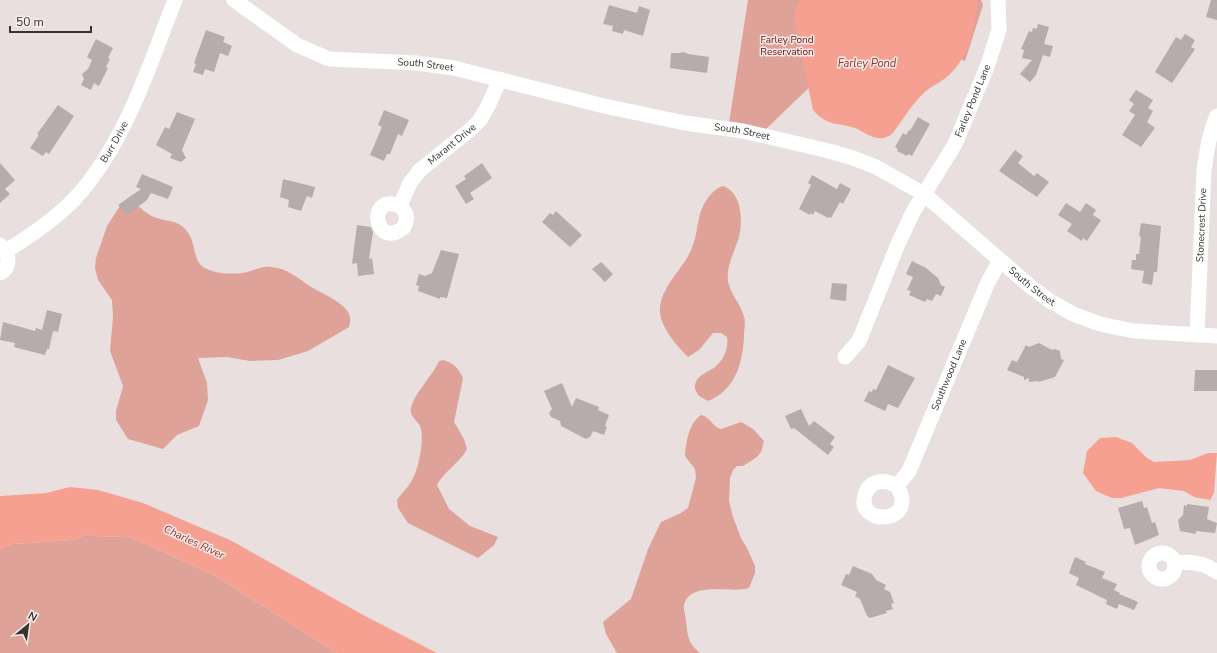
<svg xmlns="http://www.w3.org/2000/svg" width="1217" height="653" font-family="'Nunito Sans',sans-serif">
  <rect width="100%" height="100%" fill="#e8dfde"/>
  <path fill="#dea298" d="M748,0H981L983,5L965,61L948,53L818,79L766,129L729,123Z
    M723,186C742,193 743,219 739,237C735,251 726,265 728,281C730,294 741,304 744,317C746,323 744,329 744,335C743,362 736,390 708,401L699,396C696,392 693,387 696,382C699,374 709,372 715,367C724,360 729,347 727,337L721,333H713L699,350L688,357C677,346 658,325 660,307C663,283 686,267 693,245C698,232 697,217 704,204C709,196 715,188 723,186Z
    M122,203C142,203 139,210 154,217C169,223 180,218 190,236C195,245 194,261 203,267C213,274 235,275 247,272C255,270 262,266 271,267C287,268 298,278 311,287C322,293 333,298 343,306C349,312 352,317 349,327L308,351L278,360L250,361L227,357L198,358L207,383L208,400L199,426L177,435L163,449L128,439L116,420V411L123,386L110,351L113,317L112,300L98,280L95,268L96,258L107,226Z
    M443,360C454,363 458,368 463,378L454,422L464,439L467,449C460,463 444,471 437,485L449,509L470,526L498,537L494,545L478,558L408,523L398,508L397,500C402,493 410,485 413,478C419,467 425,437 420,426C417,420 409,416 411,408C413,395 433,375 439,361Z
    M701,415C711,417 712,427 721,429L741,422L753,429L764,441L761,452L757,457L743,466H737L733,470L730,478L729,501L733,517L741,538L747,548L755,566V573L749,588C733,594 690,580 684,605C683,609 686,616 686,621C688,636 687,642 700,653H617L606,634L603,622L631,599L648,549L661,522L681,513L688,508L696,478L695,469L685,456C686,442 689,423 701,415Z
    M88,534L98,537L128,536L216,576L337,653H0V549L13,544L72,540Z"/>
  <path fill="#f6a092" d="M800,0H977C977,26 969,57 949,75C942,82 933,85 926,91C913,102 903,120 892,134C887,137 884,139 878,138C870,137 862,131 855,128C837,122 828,127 813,110L794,19L796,6Z
    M1116,437L1132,443L1147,458L1154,462L1190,460L1208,453H1217L1214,493L1210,500L1194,497L1184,491L1159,488L1121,498H1112L1096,491L1083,473L1087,451L1100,438Z
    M70,487L98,490L143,503L232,541L365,616L437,653H337L216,576L128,536L98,537L88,534L72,540L13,544L0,549V496L46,493Z"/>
  <path fill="#b5acab" d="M1211,0H1217V20L1206,17Z
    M609,5L637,13L639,6L650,10L643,36L624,30L623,34L612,31L613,26L603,24Z
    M1038,24L1049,27L1044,44L1053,46L1050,57L1043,55L1036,75L1030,82L1020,74L1032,60L1022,58L1024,50L1021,49L1029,31L1032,32L1033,28L1037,29Z
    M206,30L225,37L223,42L232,46L228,56L220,53L214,72L205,69L203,75L193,72L196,64L194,63Z
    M1185,34L1195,40L1191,47L1195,49L1172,83L1155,72L1176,37L1181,40Z
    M96,39L113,48L108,58L110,59L106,67L108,68L99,86L94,83L91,90L81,85L84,79L82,74L88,69L92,60L87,57Z
    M684,52L688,54L709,57L707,73L670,68L671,53H679Z
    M1136,90L1153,100L1148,108L1153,111L1147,122L1155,128L1141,147L1122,135L1135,115L1129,111L1134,104L1129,100Z
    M58,105L74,116L49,154L46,152L43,156L30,148L39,135L37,134Z
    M384,110L409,120L402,136L398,134L390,154H387L384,161L370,155L382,127L378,125Z
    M177,112L195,119L182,150L186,158L181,162L170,158L172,154L156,145L165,127L169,129Z
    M918,117L930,124L912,156L908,154L907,156L897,151L898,149L895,147L903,133L906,135L909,130L910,131Z
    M1015,150L1023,156L1018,163L1034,176L1037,173L1049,182L1037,197L999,171Z
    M0,163L15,180L5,189L10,194L0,203Z
    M482,163L492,178L470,193L474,199L466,204L455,186L466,179L464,176Z
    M142,174L173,187L168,199L151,193L147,200L127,215L118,205L141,189L136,187Z
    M812,175L837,189L840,183L851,189L843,204L840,202L831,218L829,217L828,218L815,211L813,215L811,213L810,215L799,209L811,185L808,183Z
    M283,179L315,187L312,198L307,196L301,211L288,207L289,200L280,197Z
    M1066,203L1080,212L1086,203L1096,210L1093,215L1101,220L1087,241L1083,238L1082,241L1067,231L1072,224L1058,215Z
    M556,211L582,235L570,247L542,222L550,213L553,215Z
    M1141,223L1161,226L1157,272H1154L1152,285L1142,283L1144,271L1131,269L1132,260H1136V254H1139L1141,237L1139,236Z
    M357,225L371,227L373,232L369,259L372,258L374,274L358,276L357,263L352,264Z
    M441,250L459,254L447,298L440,297V299L418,291L419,286L416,285L419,274L425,276L432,273Z
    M912,261L926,268L938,278L941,285L945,287L941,296L936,294L932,301L927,299L925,302L909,295L911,291L907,290L913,277L906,274Z
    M601,262L613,274L605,282L592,269Z
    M832,283L847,284L846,301L830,299Z
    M47,310L62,314L58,332L53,331L49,349H47L45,355L14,347L15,343L0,340L3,322L35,331L36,328L42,330Z
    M1039,343L1052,350L1055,349L1060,351L1061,359L1064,360L1055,377L1039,382L1038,381L1029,382V378L1024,380V377L1007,370L1012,360L1017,362L1026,345L1029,347Z
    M888,365L915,378L898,408L888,404L885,411L864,401L869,391L872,392L873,389L876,390Z
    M1195,370H1217V391H1194Z
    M562,383L572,407L576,398L599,407L598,410L609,415L605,426L607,427L604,435L593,431L590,437L586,439L561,426L560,421L551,417L549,413L552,409L544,391Z
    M801,409L809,426L814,421L835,437L830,444L834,447L828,455L794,428L791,429L785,416Z
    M1142,501L1144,508L1147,507L1152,523L1155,522L1159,535L1135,545L1130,528L1124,529L1118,508Z
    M1187,504L1209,507L1207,519L1217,523L1215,533L1196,531V534L1180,531L1178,520L1183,515L1184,505L1187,506Z
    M1075,557L1086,562L1085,564L1105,572L1102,578L1117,584L1114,590L1120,593L1119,594L1138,602L1134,610L1119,604L1117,609L1106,604L1107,600L1076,585L1079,578L1069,573Z
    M853,566L872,574L876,580L886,585L884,589L890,592L894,603L891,604L893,609L886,611L887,613L870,618L867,616L860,599L855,596L857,592L841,585L846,574L849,575Z"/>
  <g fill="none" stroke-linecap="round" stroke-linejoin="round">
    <g stroke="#fff" stroke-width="15">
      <path id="s1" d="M234,0L297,45L329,59L416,63L454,68L604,106L685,123L743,131L829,151L853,158L876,167L924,194L1031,287L1050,301L1073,314L1100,324L1134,331L1217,336"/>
      <path id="s2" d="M400,206C407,213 408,218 404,227C375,252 365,192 400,206L410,183L420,170L471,129L480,120L488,106L500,79"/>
      <path d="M0,245C8,252 13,267 0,273"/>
      <path id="s3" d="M6,251C32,235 60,216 80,193C127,138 149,66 175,0"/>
      <path id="s4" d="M1197,335L1204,170C1207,152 1209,133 1217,116"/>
      <path id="s5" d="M845,357L859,341L898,244L913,212L955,144L987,67L999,30L998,0"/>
      <path id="s6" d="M897,486C920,525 855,526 865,495C870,479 885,479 897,486L909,471L988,282L1000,261"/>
      <circle cx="1162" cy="566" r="13"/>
      <path d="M1175,563C1190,561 1205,563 1217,572"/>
    </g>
  </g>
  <g text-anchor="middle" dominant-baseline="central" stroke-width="3" stroke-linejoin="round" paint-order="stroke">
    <g font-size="10" fill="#6e0702" stroke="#f5eceb">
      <text x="787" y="40">Farley Pond<tspan x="787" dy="12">Reservation</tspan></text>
    </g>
    <g font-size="10" fill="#363332" stroke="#f5eceb">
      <text stroke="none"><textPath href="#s1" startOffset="209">South Street</textPath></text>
      <text stroke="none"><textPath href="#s5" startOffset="288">Farley Pond Lane</textPath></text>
      <text stroke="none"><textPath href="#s1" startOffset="533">South Street</textPath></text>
      <text stroke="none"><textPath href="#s3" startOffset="156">Burr Drive</textPath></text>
      <text stroke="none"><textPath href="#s2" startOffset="174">Marant Drive</textPath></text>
      <text stroke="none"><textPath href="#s4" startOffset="110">Stonecrest Drive</textPath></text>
      <text stroke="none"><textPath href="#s1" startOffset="869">South Street</textPath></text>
      <text stroke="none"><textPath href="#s6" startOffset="240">Southwood Lane</textPath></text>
    </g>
    <g font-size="11" font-style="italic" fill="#922f24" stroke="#f5eceb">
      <text x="867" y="63">Farley Pond</text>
      <text transform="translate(194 542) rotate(25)">Charles River</text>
    </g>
  </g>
  <g transform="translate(28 625) rotate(29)" stroke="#f5eceb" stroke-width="3" paint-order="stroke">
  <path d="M0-3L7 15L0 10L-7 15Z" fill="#363332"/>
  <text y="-6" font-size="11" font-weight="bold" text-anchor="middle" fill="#363332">N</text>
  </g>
  <path d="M10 26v6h81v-6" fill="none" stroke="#363332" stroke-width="2"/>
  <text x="16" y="26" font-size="12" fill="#363332" stroke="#f5eceb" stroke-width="3" paint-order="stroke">50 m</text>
</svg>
